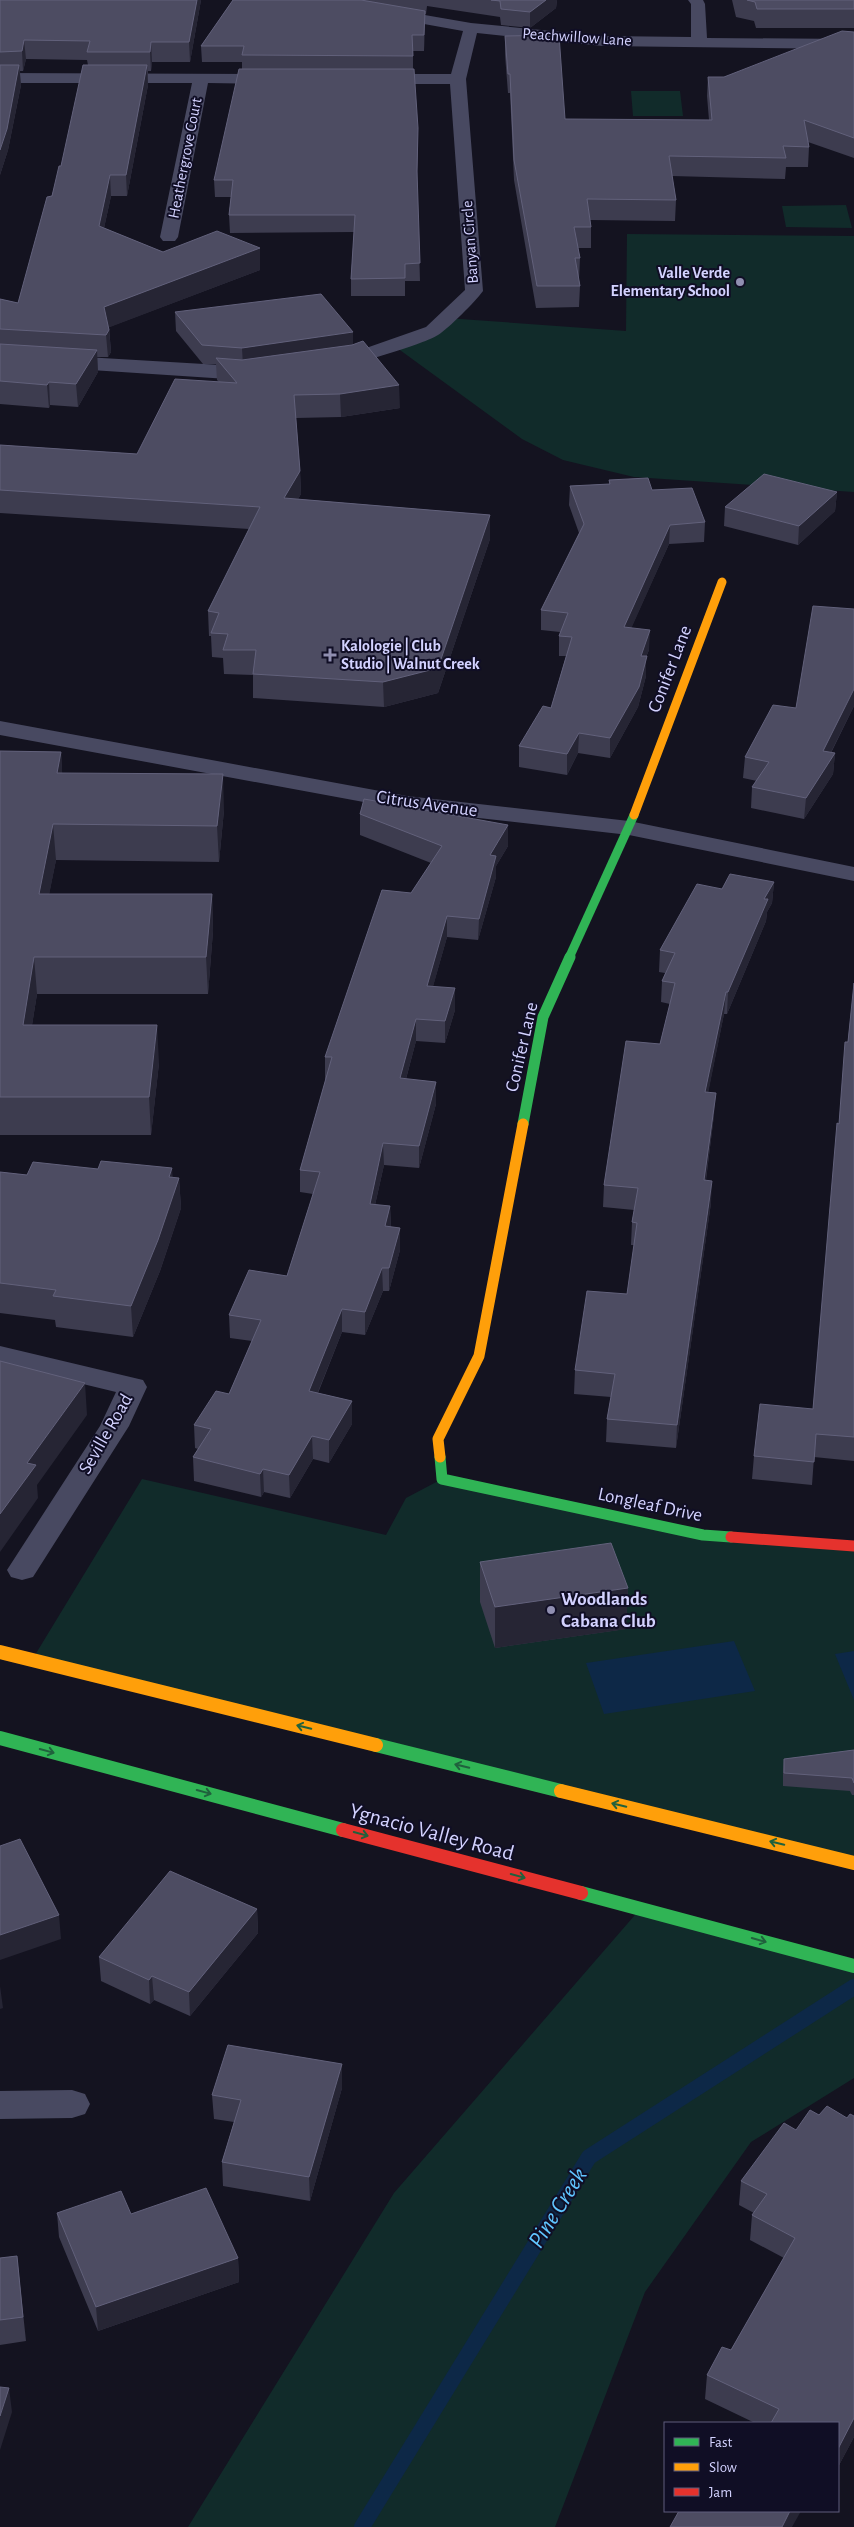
<svg xmlns="http://www.w3.org/2000/svg" width="854" height="2527" font-family="'Alegreya Sans',sans-serif">
  <rect width="100%" height="100%" fill="#141320"/>
  <path fill="#112b2a" d="M631,91H680L683,116H633Z
    M846,205L852,228L786,227L782,206Z
    M627,234L854,236V492L634,477L563,460L522,439L393,345L446,318L626,331Z
    M142,1479L386,1535L406,1498L442,1479L703,1535L854,1546V1863L32,1660Z
    M641,1908L854,1966V2078L751,2142L645,2292L555,2527H188L394,2193Z"/>
  <path fill="#0d2847" d="M734,1641L755,1691L604,1714L586,1663Z
    M854,1651V1700L835,1654Z"/>
  <g fill="none" stroke-linecap="round" stroke-linejoin="round">
    <path stroke="#0d2847" stroke-width="16" d="M362,2527L589,2157L854,1987"/>
    <path fill="#484961" fill-rule="evenodd" d="M688,0H703L705,4L707,38L854,39V49L603,46L477,33L466,79L483,291C476,301 448,329 438,335C424,344 345,369 330,365L328,361L330,357L349,354L426,327L465,290L450,84H376L368,79L376,74H451L463,31L385,17L382,14L385,11L390,9L471,23L603,36L691,37V4Z
      M0,73L273,74L281,79L273,84L208,83L178,237L175,241H163L160,237L192,83H0Z
      M0,352L255,367L262,369L264,373L262,377L243,380L0,364Z
      M0,721L407,796L629,821L854,867V881L629,835L407,810L0,735Z
      M0,1346L143,1380L147,1387L129,1426L33,1577L22,1580L11,1577L7,1570L100,1426L116,1392L0,1364Z
      M72,2090L85,2094L90,2104L85,2114L72,2118L0,2119V2091Z"/>
    <path stroke="#30b455" stroke-width="9" d="M569,958L634,815"/>
    <path stroke="#30b455" stroke-width="11" d="M523,1124L543,1017L570,957
      M440,1457L442,1479L703,1535L731,1537"/>
    <path stroke="#30b455" stroke-width="14" d="M0,1738L343,1830
      M376,1745L561,1791
      M581,1893L854,1966"/>
    <path stroke="#ff9f0a" stroke-width="9" d="M634,815L722,582"/>
    <path stroke="#ff9f0a" stroke-width="11" d="M440,1457L438,1439L479,1356L523,1124"/>
    <path stroke="#ff9f0a" stroke-width="14" d="M0,1652L376,1745
      M561,1791L854,1863"/>
    <path stroke="#e5322d" stroke-width="11" d="M731,1537L854,1546"/>
    <path stroke="#e5322d" stroke-width="14" d="M343,1830L581,1893"/>
  </g>
  <path fill="#3d3c4f" d="M0,0H201L190,62H152L151,71H148V85L127,196H111L104,228L163,252L260,270L109,327L111,352L108,357H97L98,372L78,407L50,405L49,408L0,404V299L18,303L61,166L88,65L87,60L26,59L23,71H20L21,85L8,150L0,175Z
    M233,0H557L556,8L530,28L501,25L500,17L427,6L426,14H425L424,51H413V69L418,144L417,180L420,281H405V296H351V279L354,232L230,233L229,215L231,197H215L214,180L242,69V62H202L201,46Z
    M732,0H854V28H756L754,21L736,17Z
    M854,32V158L808,142L809,147L808,167H786L785,179L672,176L676,200L675,221L590,220L591,227V248H578L580,258L579,280L580,286L579,307L536,308L514,180L510,93H508L505,55V36L565,119L709,120L707,96L708,77H724Z
    M175,312L353,344L400,408L341,417L296,418L300,471L301,494L298,499L490,515V539L438,693L384,707L253,698V675L224,674L223,658L212,657L211,636H209L208,611L249,529L0,513V445L137,454L219,382L217,380L216,364H203L176,331Z
    M609,480L652,490L705,522L704,542L669,544L631,628L649,650L646,657V676L638,707L610,758L578,753L567,775L519,767V746L551,708L566,656H559V636L560,632L541,630V610L579,533L569,505L570,486L609,484Z
    M837,492L835,511L798,545L724,526L725,507Z
    M854,706L831,753H835L833,774L804,819L751,808L752,787L757,781L743,778L745,757L796,708Z
    M0,751L61,752L62,773L224,810L219,862L56,860L49,894H212L213,931L208,994H37L32,1025L159,1063L151,1135H0Z
    M360,814L508,846L496,866V877L478,940L447,937L433,986L455,1010L445,1043L416,1041L406,1079L436,1082V1104L419,1168L384,1165L375,1205L390,1206L391,1227L400,1228V1250L389,1291H383L365,1335L342,1332L318,1393L352,1401V1424L329,1463L313,1459L290,1498L264,1492L261,1497L194,1481L193,1457L198,1449L195,1448L194,1425L229,1394L252,1341L230,1338L229,1315L287,1276L313,1194L300,1192V1170L326,1079H325V1057L411,893L431,863L360,835Z
    M774,882L772,903L767,912L766,921L727,1014H724L708,1092L714,1115L706,1180L711,1203L676,1448L606,1442L607,1419L611,1397L574,1394L575,1370L627,1294L634,1245H631L632,1222L634,1210L603,1207L604,1185L660,1044L670,1004L661,1002L662,981L665,973L659,972L660,950L722,889Z
    M854,983V1461L814,1457L812,1485L752,1479L754,1456L813,1409L839,1124Z
    M0,1172L27,1175L179,1178L181,1208L160,1271L133,1337L56,1327L55,1320L0,1313Z
    M480,1562L628,1588L626,1629L495,1648L480,1602Z
    M854,1750V1795H852L850,1791L783,1786V1772L784,1759Z
    M257,1909L258,1933L190,2016L154,2000L150,2004L101,1981L99,1957Z
    M342,2088L310,2201L223,2186L222,2162L234,2122L214,2119L212,2095Z
    M819,2115L847,2118L854,2116V2437L838,2467V2423H755L705,2399L707,2375L731,2350L784,2258L750,2240L752,2215L754,2213L739,2205L741,2181L796,2130Z
    M57,2213L131,2214L238,2258L239,2282L98,2331L59,2237Z
    M17,2256L26,2341L0,2345V2258Z"/>
  <path fill="#262534" d="M197,0H201L190,62L189,42Z
    M546,0H557L556,8L530,28V12Z
    M425,11V27L424,51V35Z
    M24,40L26,59L23,71L22,51Z
    M151,42L152,62L151,71L150,52Z
    M19,65L21,85L8,150L0,175V150Z
    M147,65L148,85L127,196L126,175Z
    M110,175L111,196L100,247L99,226Z
    M260,248V270L105,329L104,307Z
    M109,330L111,352L108,357L106,335Z
    M353,332V351L243,366L242,348Z
    M97,350L98,372L78,407L76,384Z
    M49,382L50,405L49,408L47,385Z
    M399,385L400,408L341,417L340,394Z
    M300,471L301,494L285,522L284,498Z
    M837,492L835,511L798,545L799,526Z
    M490,515V539L438,693L384,707L383,682Z
    M670,525L669,544L623,647L624,627Z
    M650,630L649,650L646,657V676L638,707L610,758V738Z
    M854,689V706L821,772L823,751Z
    M579,733L578,753L567,775V754Z
    M61,752L63,787L57,773Z
    M835,753L833,774L804,819L806,798Z
    M223,774L224,810L219,862L217,826Z
    M53,824L56,860L42,931L39,894Z
    M508,825V846L496,866V877L478,940L479,919L490,855Z
    M774,882L772,903L767,912L766,921L727,1014L728,992L764,899Z
    M212,894L213,931L208,994L206,957Z
    M447,916V937L427,1008V986Z
    M34,957L37,994L26,1063L23,1025Z
    M455,988V1010L445,1043V1021Z
    M726,992L724,1014L704,1114L705,1092Z
    M416,1019V1041L400,1101V1078Z
    M157,1025L159,1063L151,1135L149,1097Z
    M436,1082V1104L419,1168V1146Z
    M716,1093L714,1115L703,1202L704,1180Z
    M383,1143L384,1165L370,1227V1204Z
    M172,1168L174,1194L179,1178L181,1208L160,1271L133,1337L131,1306L169,1177Z
    M712,1181L711,1203L676,1448L677,1425Z
    M390,1206L391,1229L385,1226Z
    M400,1228V1250L389,1291V1268Z
    M382,1268L383,1291L365,1335V1312Z
    M342,1309V1332L309,1414V1391Z
    M85,1383L87,1415L37,1485L38,1498L0,1552V1514L27,1463Z
    M352,1401V1424L329,1463V1440Z
    M312,1436L313,1459L290,1498L289,1475Z
    M263,1469L264,1492L261,1497L260,1474Z
    M628,1588L626,1629L495,1648V1607Z
    M257,1909L258,1933L190,2016L189,1992Z
    M59,1915L61,1939L0,1960V1935Z
    M152,1976L154,2000L150,2004L149,1980Z
    M0,1986L3,2008L0,2009Z
    M342,2064V2088L310,2201L309,2177Z
    M238,2258L239,2282L98,2331L96,2307Z
    M9,2388L12,2412L0,2450V2416Z
    M854,2418V2437L838,2467V2449Z
    M790,2511H801L792,2527H782Z"/>
  <path fill="#4d4c62" stroke="#62617b" d="M0,0H197L189,42H151L150,52H87L90,41L24,40L22,51L0,52Z
    M233,0H361L425,11L424,35H412L413,56L242,55L244,46H201Z
    M491,0H546L530,12L501,9L500,1Z
    M747,0H854V9H757L755,2Z
    M842,31L854,32V138L804,120L809,147L783,146L786,158L669,156L676,200L587,199L591,227H574L580,258H575L580,286H537L514,160L510,74H508L505,36L559,35L565,119L712,120L708,77H724Z
    M0,65H19L7,129L0,150Z
    M83,65H147L126,175H110L99,226L163,252L217,231L260,248L104,307L109,330L106,335L0,329V299L18,303L47,197L52,196L59,166H61Z
    M239,69H414L418,128L417,171L420,263L405,264V278L351,279L355,215H229L233,180H214Z
    M321,294L353,332L242,348L202,345L175,312Z
    M363,341L399,385L340,394L294,395L300,471L284,498L490,515L438,668L383,682L253,674L256,650H223L228,634L211,633L219,613L208,611L260,507L0,490V445L137,454L175,379L237,383L216,358L242,360L352,345Z
    M0,344L97,350L76,384L49,382L47,385L0,381Z
    M764,474L837,492L799,526L725,507Z
    M648,478L652,490L692,488L705,522L670,525L624,627L650,630L641,656H647L639,687L610,738L579,733L567,754L519,746L543,706L551,708L572,637L559,636L568,613L541,610L584,524L570,486L610,484L609,480Z
    M813,606L854,609V689L823,751L835,753L806,798L752,787L769,762L745,757L773,705L796,708Z
    M0,751L61,752L57,773L223,774L217,826L53,824L39,894H212L206,957H34L23,1025H157L149,1097H0Z
    M364,799L508,825L490,855L496,856L479,919L447,916L427,986L455,988L445,1021L416,1019L400,1078L436,1082L419,1146L383,1143L370,1204L390,1206L385,1226L400,1228L389,1268H382L365,1312L342,1309L309,1391L352,1401L329,1440L312,1436L289,1475L263,1469L260,1474L193,1457L211,1429L194,1425L216,1391L229,1394L261,1320L229,1315L249,1270L287,1276L320,1172L300,1170L332,1057H325L382,890L411,893L442,846L360,814Z
    M730,874L774,882L764,899H768L728,992H726L705,1092L716,1093L704,1180L712,1181L677,1425L607,1419L615,1374L575,1370L587,1291L627,1294L637,1223L632,1222L638,1188L604,1185L626,1041L660,1044L675,983L662,981L675,953L660,950L697,884L722,889Z
    M854,983V1437L816,1434L814,1462L754,1456L760,1404L813,1409L837,1123L839,1124L845,1042H848Z
    M101,1161L172,1168L169,1177L179,1178L158,1240L131,1306L53,1296L56,1290L0,1283V1172L27,1175L33,1162L98,1169Z
    M0,1361L85,1383L27,1463L36,1465L0,1514Z
    M611,1543L628,1588L495,1607L480,1562Z
    M854,1750V1783L852,1778L784,1773V1759Z
    M20,1839L59,1915L0,1935V1846Z
    M170,1871L257,1909L189,1992L152,1976L149,1980L99,1957Z
    M228,2045L342,2064L309,2177L222,2162L241,2100L212,2095Z
    M827,2106L847,2118L850,2114L854,2116V2418L838,2449V2423H771L779,2409L707,2375L722,2347L731,2350L795,2238L752,2215L767,2194L741,2181L784,2123L796,2130L810,2110L819,2115Z
    M206,2188L238,2258L96,2307L57,2213L121,2191L131,2214Z
    M17,2256L23,2317L0,2320V2258Z
    M0,2387L9,2388L0,2416Z
    M679,2511H790L782,2527H670Z"/>
  <defs><path id="oneway-shaft" d="M-6 0H5M1.5-3L5.5 0L1.5 3" fill="none" stroke-width="1.6" stroke-linecap="round" stroke-linejoin="round" transform="scale(1.25)"/></defs>
  <g stroke="#20613d">
    <use href="#oneway-shaft" transform="translate(304 1727) rotate(-166)"/>
    <use href="#oneway-shaft" transform="translate(47 1751) rotate(15)"/>
    <use href="#oneway-shaft" transform="translate(462 1766) rotate(-166)"/>
    <use href="#oneway-shaft" transform="translate(204 1792) rotate(15)"/>
    <use href="#oneway-shaft" transform="translate(619 1805) rotate(-166)"/>
    <use href="#oneway-shaft" transform="translate(361 1834) rotate(15)"/>
    <use href="#oneway-shaft" transform="translate(777 1843) rotate(-166)"/>
    <use href="#oneway-shaft" transform="translate(518 1876) rotate(15)"/>
    <use href="#oneway-shaft" transform="translate(759 1940) rotate(16)"/>
  </g>
  <g fill="#908fb1" stroke="#100e25" stroke-width="2">
    <circle cx="740" cy="282" r="5"/>
    <path d="M327.5 647.5h5v5h5v5h-5v5h-5v-5h-5v-5h5z"/>
    <circle cx="551" cy="1610" r="5"/>
  </g>
  <g text-anchor="middle" dominant-baseline="central" stroke-width="4" stroke-linejoin="round" paint-order="stroke">
    <g font-size="16" fill="#d3d2ff" stroke="#100e25">
      <text transform="translate(577 37) rotate(4)">Peachwillow Lane</text>
      <text transform="translate(185 158) rotate(-79)">Heathergrove Court</text>
      <text transform="translate(470 242) rotate(-94)">Banyan Circle</text>
    </g>
    <g font-size="16" font-weight="bold" fill="#d3d2ff" stroke="#100e25" text-anchor="end">
      <text x="730" y="273">Valle Verde<tspan x="730" dy="18">Elementary School</tspan></text>
      <text x="341" y="646" text-anchor="start">Kalologie | Club<tspan x="341" dy="18">Studio | Walnut Creek</tspan></text>
    </g>
    <g font-size="19" fill="#d3d2ff" stroke="#100e25">
      <text transform="translate(670 669) rotate(-69)">Conifer Lane</text>
      <text transform="translate(427 804) rotate(8)">Citrus Avenue</text>
      <text transform="translate(522 1047) rotate(-77)">Conifer Lane</text>
      <text transform="translate(106 1434) rotate(-60)">Seville Road</text>
      <text transform="translate(650 1505) rotate(12)">Longleaf Drive</text>
    </g>
    <g font-size="19" font-weight="bold" fill="#d3d2ff" stroke="#100e25" text-anchor="start">
      <text x="561" y="1599">Woodlands<tspan x="561" dy="22">Cabana Club</tspan></text>
    </g>
    <g font-size="22" fill="#d3d2ff" stroke="#100e25">
      <text transform="translate(432 1832) rotate(15)">Ygnacio Valley Road</text>
    </g>
    <g font-size="24" font-style="italic" fill="#60c5ff" stroke="#100e25">
      <text transform="translate(558 2208) rotate(-58)">Pine Creek</text>
    </g>
  </g>
  <rect x="664" y="2422" width="175" height="90" fill="#100e25" stroke="#5e5c7c"/>
  <rect x="674" y="2438" width="25" height="8" fill="#30b455" stroke="#5e5c7c"/>
  <text x="709" y="2447" font-size="15" fill="#d3d2ff">Fast</text>
  <rect x="674" y="2463" width="25" height="8" fill="#ff9f0a" stroke="#5e5c7c"/>
  <text x="709" y="2472" font-size="15" fill="#d3d2ff">Slow</text>
  <rect x="674" y="2488" width="25" height="8" fill="#e5322d" stroke="#5e5c7c"/>
  <text x="709" y="2497" font-size="15" fill="#d3d2ff">Jam</text>
</svg>
